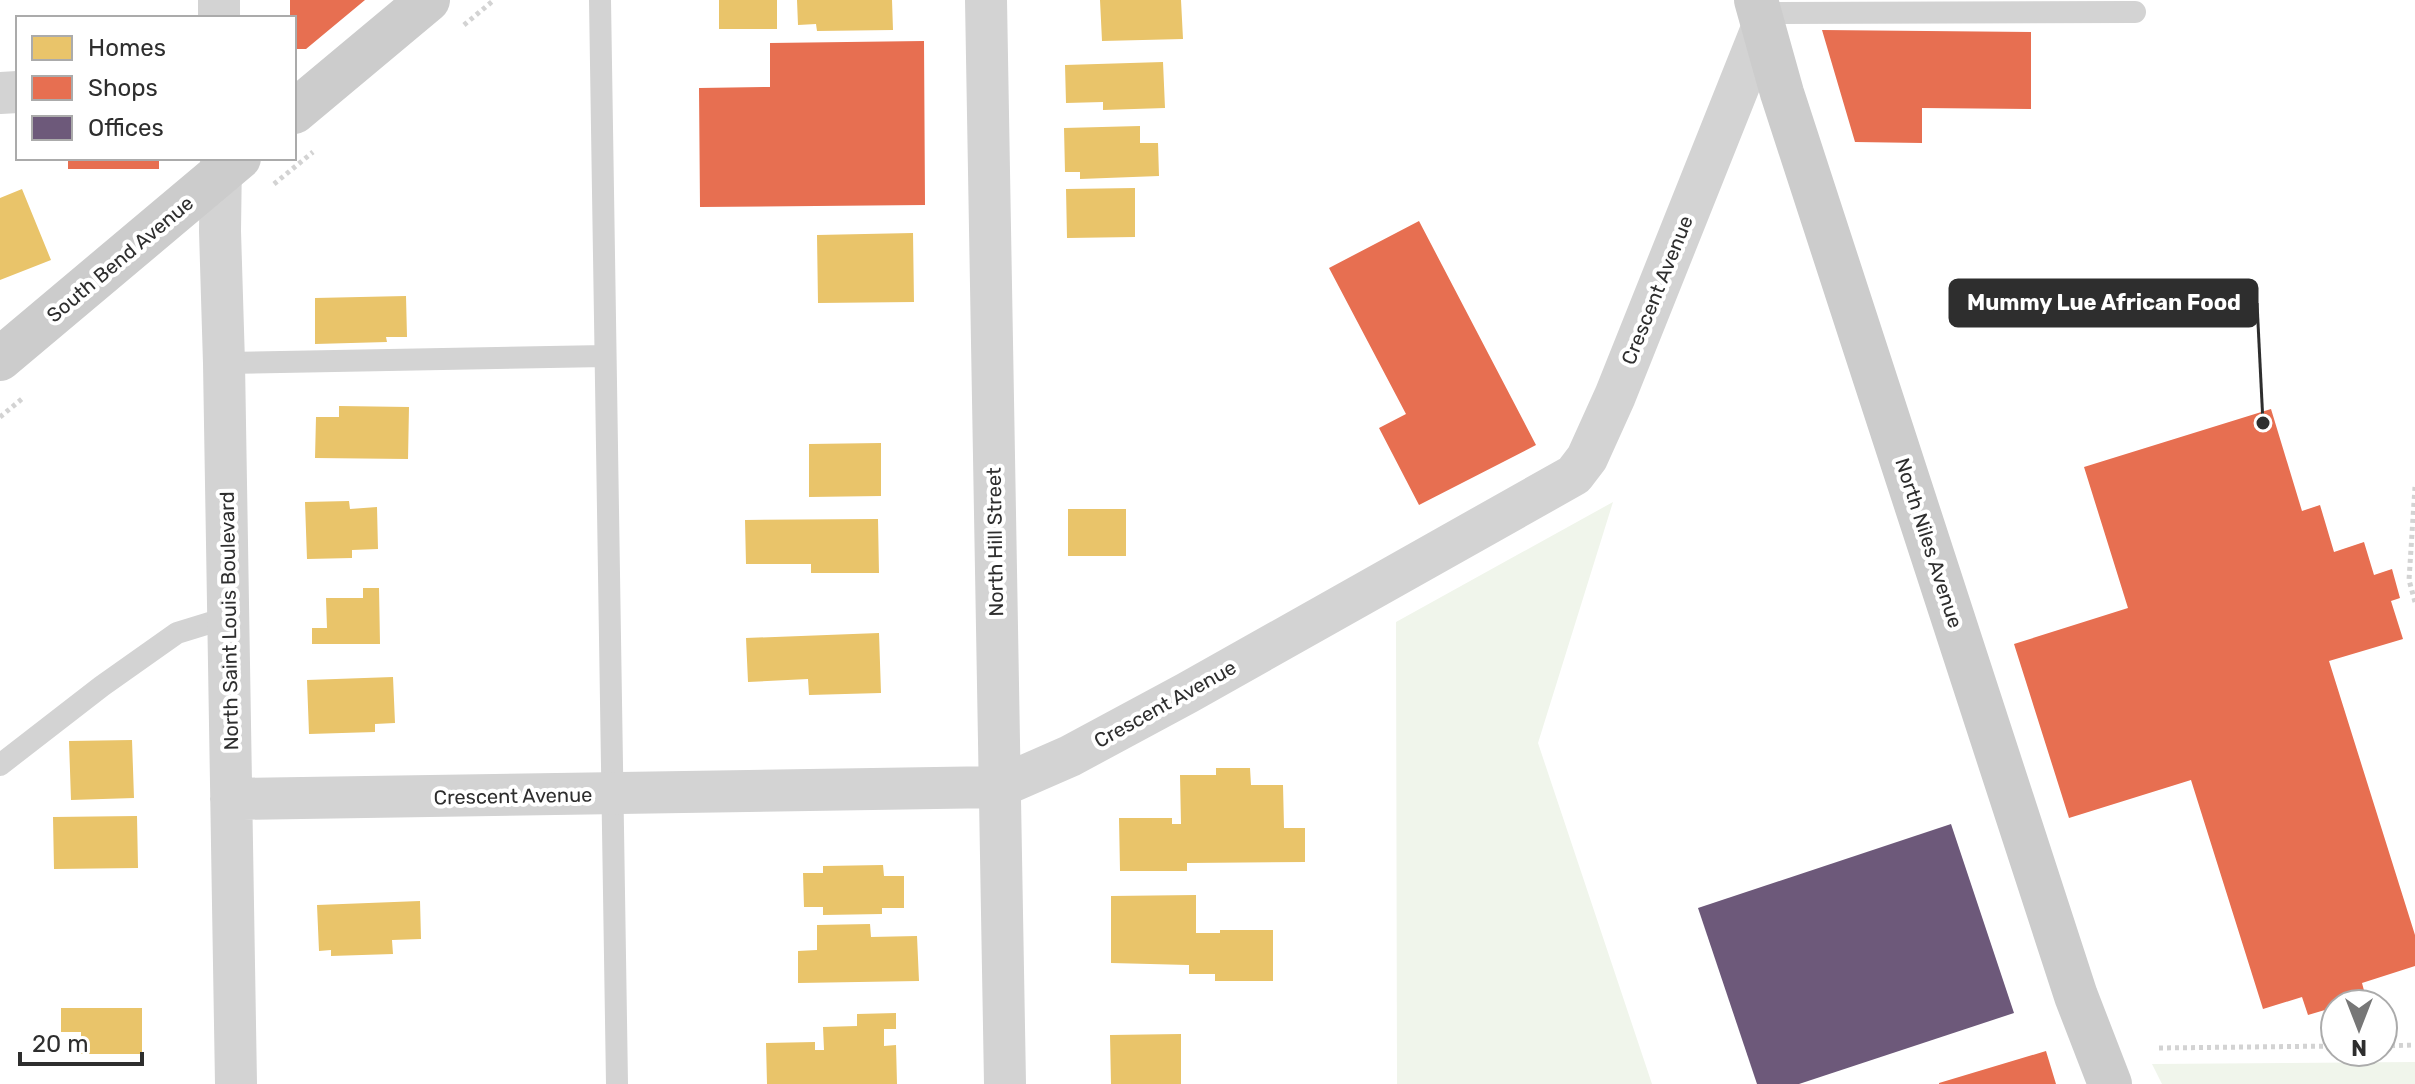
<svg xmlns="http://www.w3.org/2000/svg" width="2415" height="1084" font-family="Rubik,sans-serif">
  <rect width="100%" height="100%" fill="#fff"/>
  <path fill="#f0f5eb" d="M1613,502L1538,743L1652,1084H1397L1396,622Z
    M2415,1062V1084H2162L2152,1064Z"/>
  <path fill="#e9c46a" d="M719,0H777V29H719Z
    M797,0H892L893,30L817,31L816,24L798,25Z
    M1100,0H1181L1183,39L1102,41Z
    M1163,62L1165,108L1103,110V102L1066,103L1065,65Z
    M1140,126V143H1158L1159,176L1080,179V172H1065L1064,128Z
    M1135,188V237L1067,238L1066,189Z
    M22,189L51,260L0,280V198Z
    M913,233L914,302L818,303L817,235Z
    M406,296L407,337H386L387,342L315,344V298Z
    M339,406L409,407L408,459L315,458L316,417H339Z
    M881,443V496L809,497V444Z
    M349,501L350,509L377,507L378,549L352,550V558L307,559L305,502Z
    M1068,509H1126V556H1068Z
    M878,519L879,573H811V564H746L745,520Z
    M363,588H379L380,644H312V628H327L326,598H363Z
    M879,633L881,693L809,695L808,679L748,682L746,638Z
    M393,677L395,723L375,724V732L309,734L307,680Z
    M132,740L134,798L71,800L69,741Z
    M1216,768H1250L1251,785H1283L1284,828H1305V862L1187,863V871H1120L1119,818H1172V824H1181L1180,775H1216Z
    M137,816L138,868L54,869L53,817Z
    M883,865L884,876H904V908H882V914L823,915V907H804L803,873H823V866Z
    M1196,895V933H1220V930H1273V981H1215V974H1189V965L1111,963V896Z
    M420,901L421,939L392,940L393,954L331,956V950L319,951L317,905Z
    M870,924L871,937L917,936L919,981L798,983V951L817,950V925Z
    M61,1008H142V1054H81V1032H61Z
    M896,1013V1029H884V1046L896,1045L897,1084H767L766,1043L815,1042V1050H824L823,1027L857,1026V1014Z
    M1181,1034V1084H1111L1110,1035Z"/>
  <path fill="#e76f51" d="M290,0H365L306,49H294V18H290Z
    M1822,30L2031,32V109L1922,108V143L1855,142Z
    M924,41L925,205L700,207L699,88L770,87V43Z
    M68,158H159V169H68Z
    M1419,221L1536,445L1419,505L1379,428L1406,414L1329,268Z
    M2271,409L2302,511L2320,505L2334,552L2364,542L2374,575L2392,569L2400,598L2391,601L2403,639L2329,661L2415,935V966L2362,983L2366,998L2345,1004H2335V1007L2308,1015L2302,997L2263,1009L2191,780L2069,818L2014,644L2128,608L2084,467Z
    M2046,1051L2056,1084H1939V1083Z"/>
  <path fill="#6d597a" d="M1951,824L2014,1013L1799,1084H1757L1698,908Z"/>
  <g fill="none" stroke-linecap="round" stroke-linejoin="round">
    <path stroke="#d3d3d3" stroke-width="5" stroke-dasharray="4 4" stroke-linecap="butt" d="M464,25L494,0
      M274,184L313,152
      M0,417L23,398
      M2415,487L2409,580L2415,602
      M2383,1046L2415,1045
      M2159,1048L2335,1046"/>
    <path stroke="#d3d3d3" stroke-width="22" d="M600,0L617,1084
      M1759,13L2135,12
      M224,363L605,356
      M0,765L102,686L177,633L229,617"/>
    <path stroke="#d3d3d3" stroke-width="42" d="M219,0V18
      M986,0L1005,1084
      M0,93L18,92
      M221,158L220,231L224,363L236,1084
      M231,799L999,787L1070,756L1187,693L1574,475L1587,458L1615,396L1762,28"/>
    <path stroke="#ccc" stroke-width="44" d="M1756,0L1782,93L2076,996L2110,1084
      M294,112L428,0
      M0,359L239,158"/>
  </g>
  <g text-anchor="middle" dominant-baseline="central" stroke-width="8" stroke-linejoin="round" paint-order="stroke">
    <g font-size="20" fill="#2e2e2e" stroke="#fff">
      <text transform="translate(120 259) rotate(-40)">South Bend Avenue</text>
      <text transform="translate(1657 290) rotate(-68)">Crescent Avenue</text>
      <text transform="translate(995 542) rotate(-91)">North Hill Street</text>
      <text transform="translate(1929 543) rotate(72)">North Niles Avenue</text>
      <text transform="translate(229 621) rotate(-91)">North Saint Louis Boulevard</text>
      <text transform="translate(1165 704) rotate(-29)">Crescent Avenue</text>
      <text transform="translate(513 796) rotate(-1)">Crescent Avenue</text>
    </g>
  </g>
  <path fill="none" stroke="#2e2e2e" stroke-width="3" d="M2263 423L2257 303"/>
  <circle fill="#2e2e2e" stroke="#fff" stroke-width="3" cx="2263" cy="423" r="8"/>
  <rect fill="#2e2e2e" stroke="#2e2e2e" stroke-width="3" x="1950" y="280" width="307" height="46" rx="8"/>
  <g font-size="22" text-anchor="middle" font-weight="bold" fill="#fff">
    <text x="2104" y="310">Mummy Lue African Food</text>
  </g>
  <rect x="16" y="16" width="280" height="144" fill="#ffffff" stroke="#ababab" stroke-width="2"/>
  <rect x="32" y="36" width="40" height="24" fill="#e9c46a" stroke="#ababab" stroke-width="2"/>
  <text x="88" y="56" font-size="24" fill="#2e2e2e">Homes</text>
  <rect x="32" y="76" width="40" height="24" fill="#e76f51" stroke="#ababab" stroke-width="2"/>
  <text x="88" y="96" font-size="24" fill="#2e2e2e">Shops</text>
  <rect x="32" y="116" width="40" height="24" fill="#6d597a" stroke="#ababab" stroke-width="2"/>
  <text x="88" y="136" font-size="24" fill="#2e2e2e">Offices</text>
  <g transform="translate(2359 1028) rotate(180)"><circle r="38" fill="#ffffff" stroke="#ababab" stroke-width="2"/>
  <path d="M0-6L14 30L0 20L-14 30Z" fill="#777777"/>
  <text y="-12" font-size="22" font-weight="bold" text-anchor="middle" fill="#2e2e2e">N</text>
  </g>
  <path d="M20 1052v12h122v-12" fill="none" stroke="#2e2e2e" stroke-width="4"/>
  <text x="32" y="1052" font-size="24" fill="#2e2e2e" stroke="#ffffff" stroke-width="6" paint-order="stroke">20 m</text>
</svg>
